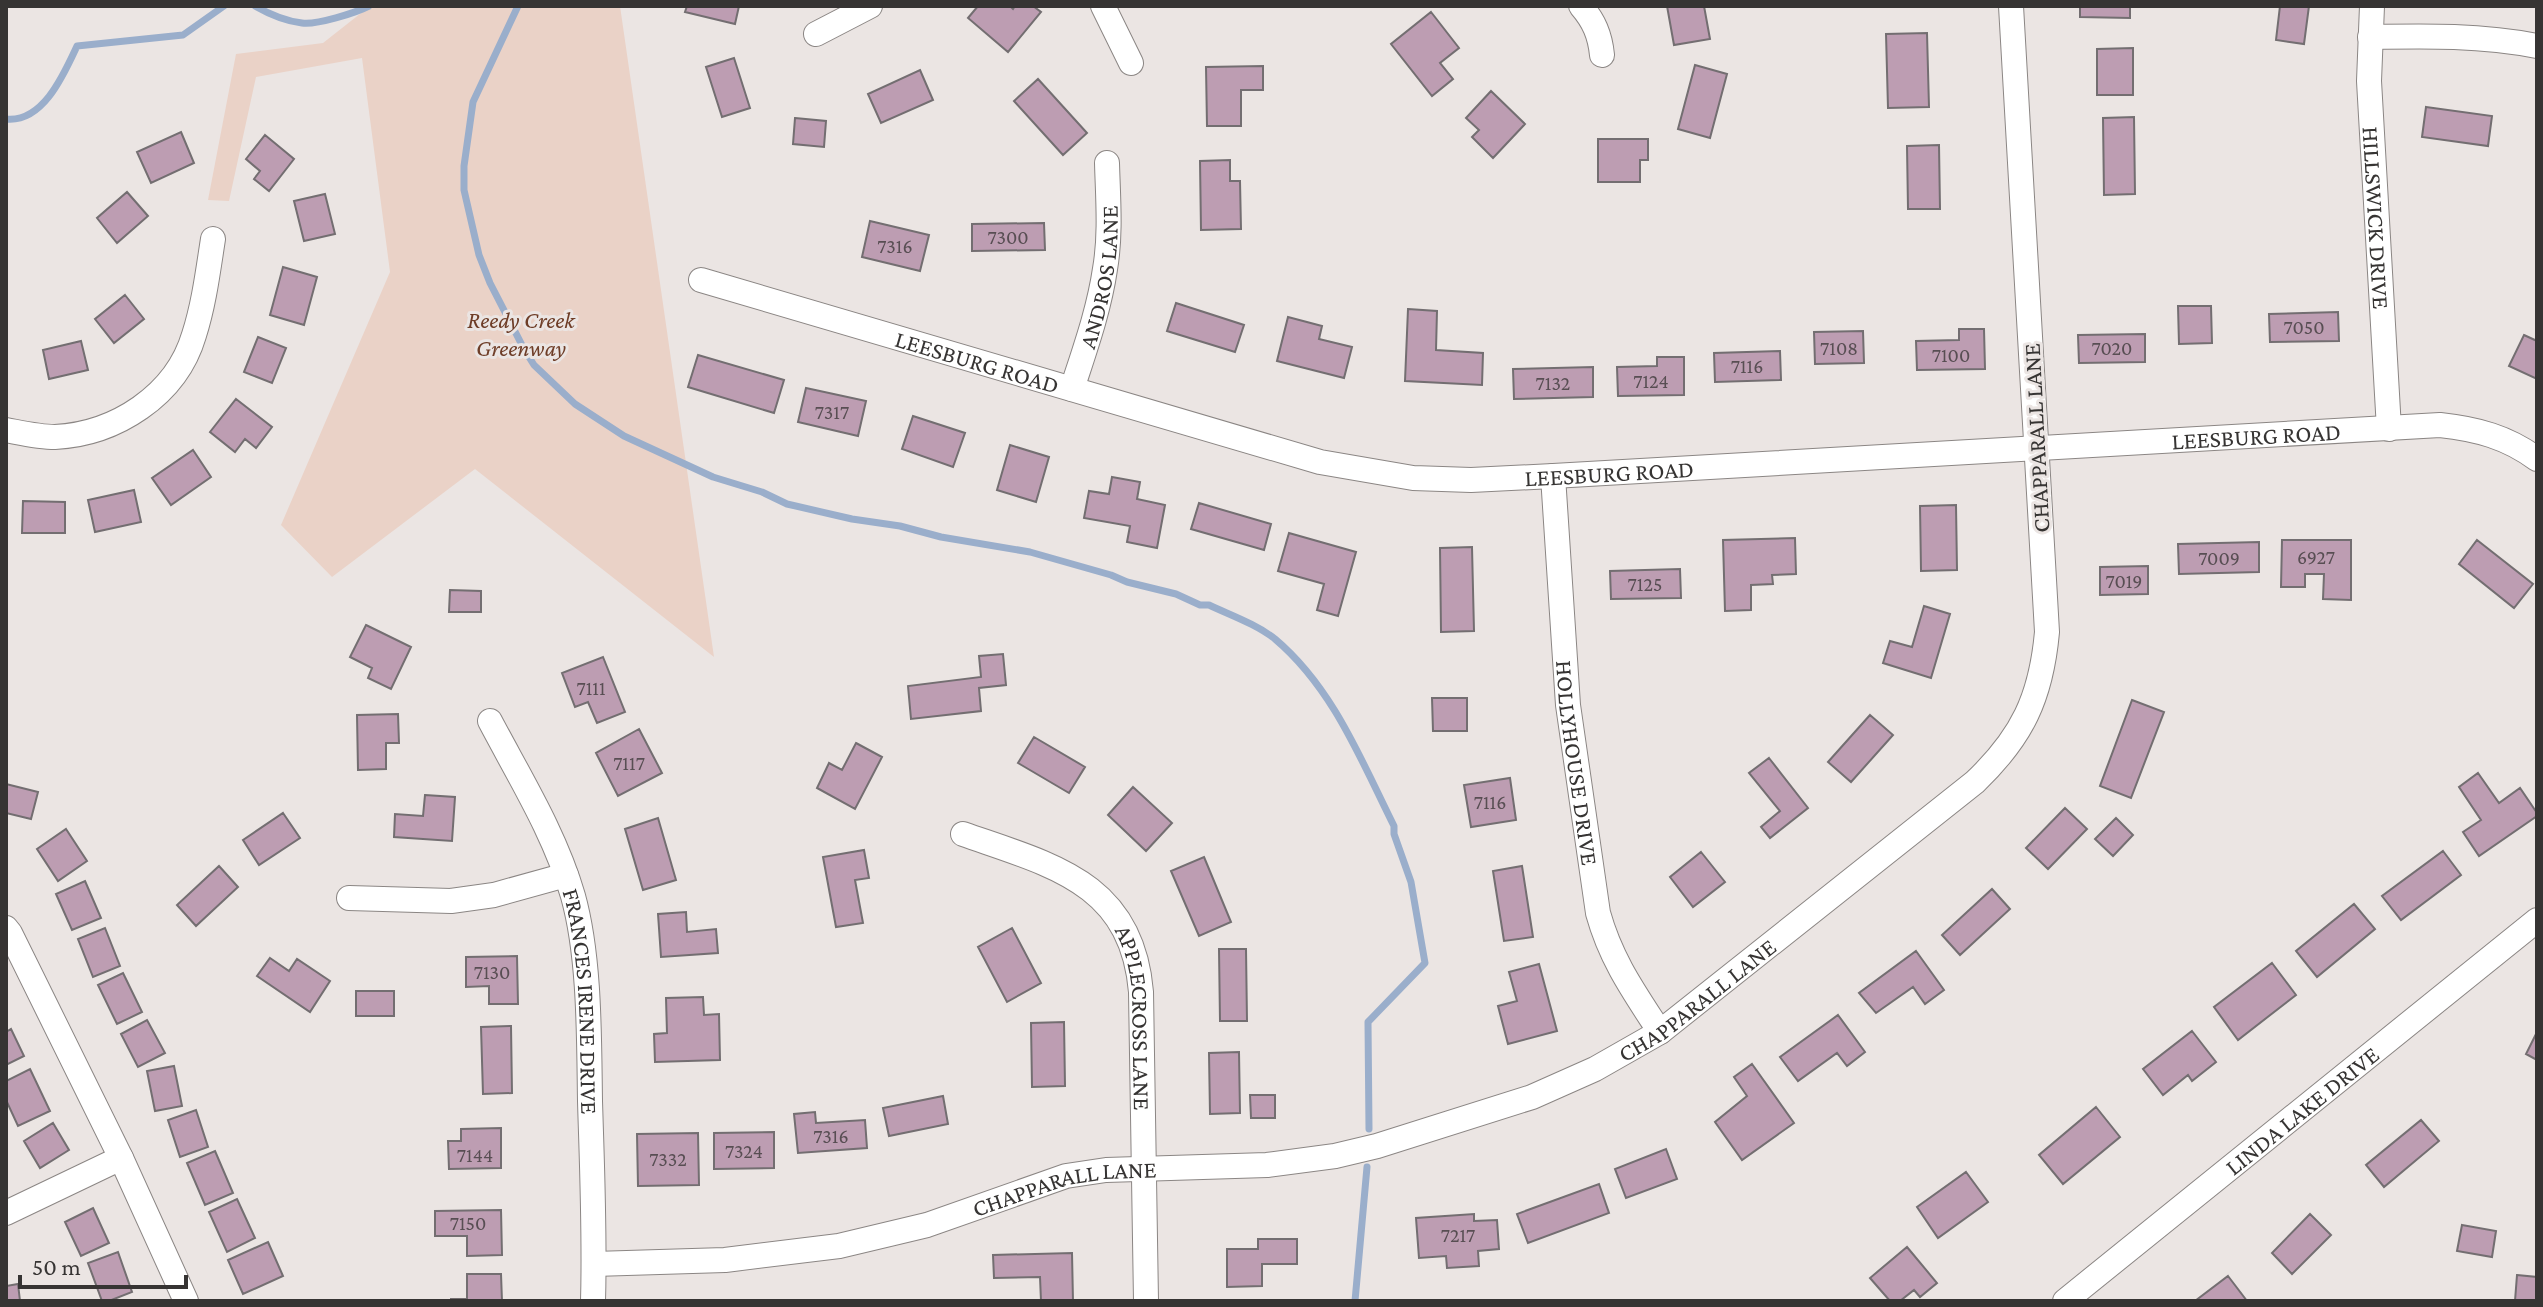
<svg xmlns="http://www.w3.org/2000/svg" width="2543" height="1307" font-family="'Crimson Pro',serif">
  <rect width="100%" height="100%" fill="#ebe5e3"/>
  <path fill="#ead2c7" d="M370,6H620L714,657L475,469L332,577L281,525L390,272L362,58L256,77L229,201L208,200L236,54L323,43Z"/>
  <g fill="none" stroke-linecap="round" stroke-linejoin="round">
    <path stroke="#9aaecb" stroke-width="7" d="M255,6C269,14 285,21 302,23C317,25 355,13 369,6
      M518,6L473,102L464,166V190L479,255L490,283L524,349L534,365L575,404L624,436L713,477L762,492L787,504L852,519L900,526L941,537L1030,552L1111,575L1127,582L1176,594L1200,605H1209C1230,615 1256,624 1275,639C1333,688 1361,760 1394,826V834L1411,882L1425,963L1368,1022L1369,1129
      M6,119C43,123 64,74 77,46L183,35L224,6
      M1355,1301L1367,1167"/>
  </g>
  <path fill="#bd9db2" stroke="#736e71" stroke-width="2" d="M687,6H739L735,24L685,12Z
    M978,6H1010L1013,9L1015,6H1033L1041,12L1008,52L968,18Z
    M1667,6H1704L1710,39L1674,45Z
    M2080,6H2130V18L2080,17Z
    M2280,6H2309L2304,44L2276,40Z
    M1431,12L1459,48L1440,63L1453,79L1432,96L1391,44Z
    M1927,33L1929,107L1888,108L1886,34Z
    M2133,48V95H2097V49Z
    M734,58L750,108L722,117L706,67Z
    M1695,65L1727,74L1710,138L1678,129Z
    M1263,66V90H1241V126H1207L1206,67Z
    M920,70L933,100L881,123L868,94Z
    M1038,79L1087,133L1063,155L1014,101Z
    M1491,91L1525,124L1493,158L1472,137L1479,130L1466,118Z
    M2426,107L2492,116L2488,146L2422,137Z
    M2134,117L2135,194L2104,195L2103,118Z
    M795,118L826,121L824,147L793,144Z
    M181,132L194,163L151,183L137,152Z
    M265,135L294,159L269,191L254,179L260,171L246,159Z
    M1598,139H1648V160H1640V182H1598Z
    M1939,145L1940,209H1908L1907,146Z
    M1230,160V181H1240L1241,229L1201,230L1200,161Z
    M127,192L148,216L117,243L97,218Z
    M325,194L335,234L304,241L294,201Z
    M870,221L929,235L920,271L862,257Z
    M1044,223L1045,250L972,251V224Z
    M283,267L317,277L304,325L270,315Z
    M125,295L144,319L114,343L95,319Z
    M1176,303L1244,325L1235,352L1167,331Z
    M2178,306H2211L2212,343L2179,344Z
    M1408,309L1437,311L1436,350L1483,353L1482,385L1405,381Z
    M2338,312L2339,341L2270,342L2269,314Z
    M1288,317L1322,326L1319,339L1352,347L1344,378L1277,361Z
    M1959,329H1984L1985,369L1917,370L1916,341L1959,340Z
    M1863,331L1864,363L1815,364L1814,332Z
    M2145,334V362L2079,363L2078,335Z
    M2524,335L2537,341V379L2509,366Z
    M258,337L286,348L272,383L244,372Z
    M81,341L88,370L49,379L43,350Z
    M1780,351L1781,380L1715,382L1714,353Z
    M698,355L784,380L774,413L688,387Z
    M1657,357H1684V395L1618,396L1617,367L1657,366Z
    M1593,367V397L1514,399L1513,369Z
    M806,388L866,401L858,436L798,422Z
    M236,399L272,427L256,448L245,439L235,452L210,432Z
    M913,416L965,433L953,467L902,449Z
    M1010,445L1049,457L1036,502L997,490Z
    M193,450L211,477L171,505L152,478Z
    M1112,477L1140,482L1137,499L1165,505L1157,548L1127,542L1130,526L1084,518L1089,491L1109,494Z
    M134,490L141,522L95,532L88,500Z
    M23,501L65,502V533H22Z
    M1199,503L1271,524L1264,550L1191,529Z
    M1956,505L1957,570L1921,571L1920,506Z
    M1289,533L1356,552L1338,616L1317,610L1324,584L1278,571Z
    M1795,538L1796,574L1772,575L1773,584L1751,585V610L1725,611L1723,540Z
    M2282,540H2351V600L2323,599L2324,574H2305V587H2281Z
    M2477,540L2533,584L2514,608L2459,564Z
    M2259,542V572L2179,574L2178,544Z
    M1472,547L1474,631L1441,632L1440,548Z
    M2148,566V594L2100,595V567Z
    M1680,569L1681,598L1611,599L1610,571Z
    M450,590L481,591V612H449Z
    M1924,606L1950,614L1931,678L1883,663L1890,641L1912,647Z
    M366,625L411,647L391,689L368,678L372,668L350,657Z
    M1003,654L1006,685L979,688L981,711L911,719L908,686L981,677L979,656Z
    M603,657L625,712L597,723L588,702L575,707L562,673Z
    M1432,698H1467V731H1433Z
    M2132,700L2164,712L2131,798L2100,786Z
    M398,714L399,743H386V769L358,770L357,715Z
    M1870,715L1893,735L1851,782L1828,762Z
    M639,729L662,773L618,796L596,753Z
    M1034,737L1085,767L1069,793L1018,763Z
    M856,743L882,757L855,809L817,788L829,763L842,770Z
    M1769,758L1808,808L1770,838L1761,827L1780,811L1749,773Z
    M2478,773L2499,803L2520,788L2537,813V816L2479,856L2463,832L2481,820L2459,787Z
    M1510,778L1516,820L1471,827L1464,785Z
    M6,784L38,792L31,819L6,813Z
    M1133,787L1172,823L1146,851L1108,815Z
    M425,795L455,797L452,841L394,837L395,814L423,816Z
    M2065,808L2087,829L2048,869L2026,848Z
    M283,813L300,838L259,865L243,840Z
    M658,818L676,880L643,890L625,829Z
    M2116,818L2133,835L2113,856L2095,839Z
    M66,829L87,861L58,881L37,849Z
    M864,850L869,878L855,880L863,923L836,927L823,857Z
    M2443,851L2461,875L2401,920L2382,896Z
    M1701,852L1725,882L1693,907L1670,877Z
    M1204,857L1231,922L1199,936L1171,871Z
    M219,866L238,887L196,926L177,905Z
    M1522,866L1533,937L1504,941L1493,871Z
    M85,881L101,918L72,930L56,894Z
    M1992,889L2010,909L1960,955L1942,935Z
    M2354,904L2375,929L2317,977L2296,951Z
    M686,912L687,932L716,929L718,953L661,957L658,914Z
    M105,928L120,966L93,977L78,939Z
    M1012,928L1041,983L1007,1002L978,947Z
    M1219,949H1246L1247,1021H1220Z
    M1916,951L1944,990L1925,1004L1913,987L1876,1013L1859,993Z
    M517,956L518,1004H489V986L466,987V957Z
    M270,958L289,971L297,959L330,981L310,1012L257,976Z
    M2272,963L2296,995L2238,1040L2214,1007Z
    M1539,964L1557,1031L1508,1044L1498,1006L1517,1001L1509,972Z
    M123,973L142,1012L117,1024L98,985Z
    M356,991H394V1016H356Z
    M703,997L704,1015L719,1014L720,1060L655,1062L654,1034L667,1033L666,998Z
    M1838,1015L1865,1052L1847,1066L1837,1053L1798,1081L1780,1057Z
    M147,1020L165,1053L138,1067L121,1034Z
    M1064,1022L1065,1086L1032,1087L1031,1023Z
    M511,1026L512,1093L483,1094L481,1027Z
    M11,1029L24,1056L6,1065V1032Z
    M2192,1031L2216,1062L2192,1081L2188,1075L2163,1095L2143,1069Z
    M2537,1032V1060L2526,1054Z
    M1239,1052L1240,1113L1210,1114L1209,1053Z
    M1752,1064L1794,1123L1742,1160L1715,1122L1747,1096L1734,1077Z
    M174,1066L182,1106L155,1111L147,1071Z
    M30,1069L50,1111L18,1126L6,1100V1081Z
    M1250,1095H1275V1118H1251Z
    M943,1096L948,1124L889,1136L883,1108Z
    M2096,1107L2120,1137L2063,1184L2039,1155Z
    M196,1110L208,1147L180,1157L168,1120Z
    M815,1112L816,1123L865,1120L867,1148L798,1153L794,1114Z
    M2421,1120L2439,1141L2384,1187L2366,1165Z
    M53,1123L69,1150L40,1168L24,1141Z
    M501,1128V1168L449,1169L448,1141H461V1129Z
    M774,1132V1168L714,1169V1133Z
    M698,1133L699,1185L638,1186L637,1134Z
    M1666,1149L1677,1179L1626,1198L1615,1169Z
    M215,1151L233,1193L205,1205L187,1163Z
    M1966,1172L1988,1202L1938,1238L1917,1207Z
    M1599,1184L1609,1213L1528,1243L1517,1214Z
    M237,1199L255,1238L227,1252L209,1212Z
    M93,1208L109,1243L81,1256L65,1222Z
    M501,1210L502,1255L467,1256V1236H435V1211Z
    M1474,1214V1221L1497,1220L1499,1249L1478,1251L1479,1266L1447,1268L1446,1256L1419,1258L1416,1218Z
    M2310,1214L2331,1235L2292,1274L2272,1253Z
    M2462,1225L2496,1231L2492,1257L2457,1251Z
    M1258,1239H1297V1264H1262V1286L1227,1287V1249H1258Z
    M268,1242L283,1276L243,1294L228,1260Z
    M1907,1247L1937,1283L1920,1297L1914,1290L1900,1301H1890L1870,1278Z
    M118,1252L132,1292L109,1301H102L88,1263Z
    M1072,1253L1073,1301H1041L1040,1277L994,1278L993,1255Z
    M467,1274H501L502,1301H451V1299H467Z
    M2517,1275L2537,1277V1301H2515Z
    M2228,1276L2247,1301H2195Z
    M18,1284L20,1301H6V1286Z"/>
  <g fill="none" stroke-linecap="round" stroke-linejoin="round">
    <defs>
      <g id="minor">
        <path d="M1103,6L1131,63"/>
        <path d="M1581,6C1594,21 1600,35 1602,55"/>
        <path id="s1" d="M2372,6L2369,81L2389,429"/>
        <path d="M816,34L870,6"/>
        <path d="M2370,37C2427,36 2481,35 2537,46"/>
        <path id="s2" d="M701,280L1320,462L1413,478L1471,480L1553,476L2440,425C2477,429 2507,437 2537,459"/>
        <path id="s3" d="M1072,389C1085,349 1099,310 1105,269C1111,234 1108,199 1107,163"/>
        <path d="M6,430C22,433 39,437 55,437C115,434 176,396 194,335C204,304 208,271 213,239"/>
        <path id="s4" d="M1553,476L1568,705L1598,913C1611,960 1634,992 1660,1032"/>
        <path id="s5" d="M490,721C520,778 555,834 573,896C590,957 589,1038 590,1101C592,1168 595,1234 593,1301"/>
        <path id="s6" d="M963,834C1051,865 1132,882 1141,992L1146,1301"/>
        <path d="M349,898L451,901L494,895L566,875"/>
        <path d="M6,928L10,933L121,1158L186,1301"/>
        <path d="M6,1213L121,1158"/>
        <path id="s7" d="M594,1264L725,1260L839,1246L927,1225L1066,1176L1106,1170L1267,1165L1335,1156L1377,1146L1532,1097L1595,1069L1660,1032L1975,782C2022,737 2041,698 2047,632L2011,6"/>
        <path id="s8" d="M2065,1301L2537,920"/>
      </g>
    </defs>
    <use href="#minor" stroke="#8b8684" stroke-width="26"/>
    <use href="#minor" stroke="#fff" stroke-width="24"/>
  </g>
  <g text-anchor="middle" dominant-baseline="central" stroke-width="6" stroke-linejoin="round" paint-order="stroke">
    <g font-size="20" fill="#584e53">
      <text x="1008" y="237">7300</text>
      <text x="895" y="246">7316</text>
      <text x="2304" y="327">7050</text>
      <text x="1839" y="348">7108</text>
      <text x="2112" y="348">7020</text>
      <text x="1951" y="355">7100</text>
      <text x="1747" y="366">7116</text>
      <text x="1651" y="381">7124</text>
      <text x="1553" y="383">7132</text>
      <text x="832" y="412">7317</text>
      <text x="2316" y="557">6927</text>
      <text x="2219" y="558">7009</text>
      <text x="2124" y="581">7019</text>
      <text x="1645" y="584">7125</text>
      <text x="591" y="688">7111</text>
      <text x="629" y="763">7117</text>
      <text x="1490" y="802">7116</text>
      <text x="492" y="972">7130</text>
      <text x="831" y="1136">7316</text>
      <text x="744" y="1151">7324</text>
      <text x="475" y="1155">7144</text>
      <text x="668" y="1159">7332</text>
      <text x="468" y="1223">7150</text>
      <text x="1458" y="1235">7217</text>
    </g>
    <g font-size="24" fill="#363433" stroke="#ebe5e3">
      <text stroke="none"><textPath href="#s1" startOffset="212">HILLSWICK DRIVE</textPath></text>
      <text stroke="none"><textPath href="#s3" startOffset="116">ANDROS LANE</textPath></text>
      <text stroke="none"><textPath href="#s2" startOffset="288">LEESBURG ROAD</textPath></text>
      <text stroke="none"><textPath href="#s2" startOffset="1584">LEESBURG ROAD</textPath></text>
      <text transform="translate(2036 438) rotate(-93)">CHAPPARALL LANE</text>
      <text stroke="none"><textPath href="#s2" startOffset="936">LEESBURG ROAD</textPath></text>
      <text stroke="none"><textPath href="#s4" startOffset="288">HOLLYHOUSE DRIVE</textPath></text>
      <text stroke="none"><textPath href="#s7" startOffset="1152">CHAPPARALL LANE</textPath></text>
      <text stroke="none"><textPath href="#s5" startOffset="300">FRANCES IRENE DRIVE</textPath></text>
      <text stroke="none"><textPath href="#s6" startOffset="282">APPLECROSS LANE</textPath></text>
      <text stroke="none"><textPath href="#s8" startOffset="304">LINDA LAKE DRIVE</textPath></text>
      <text stroke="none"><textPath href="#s7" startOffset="480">CHAPPARALL LANE</textPath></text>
    </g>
    <g font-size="24" font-style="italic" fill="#6e3d27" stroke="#ebe5e3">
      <text x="521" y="319">Reedy Creek<tspan x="521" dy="28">Greenway</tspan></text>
    </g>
  </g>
  <rect width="2543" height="1307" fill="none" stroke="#363433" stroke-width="16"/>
  <path d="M20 1275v12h166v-12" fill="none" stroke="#363433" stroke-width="4"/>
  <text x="32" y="1275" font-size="24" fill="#363433" stroke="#ebe5e3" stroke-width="6" paint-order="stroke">50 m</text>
</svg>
